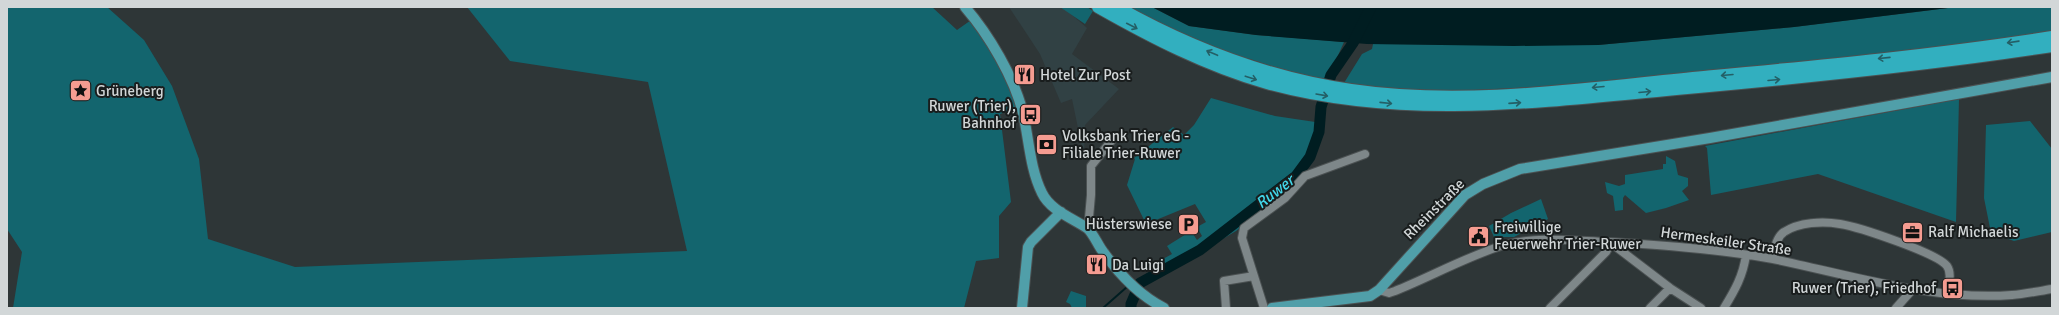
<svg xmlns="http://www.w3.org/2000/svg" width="2059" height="315" font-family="Signika,sans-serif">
  <rect width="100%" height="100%" fill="#2e3637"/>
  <path fill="#314144" d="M1009,7H1063L1087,28L1072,54L1119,89L1085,125L1084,157L1072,99L1061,103L1040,54Z"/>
  <path fill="#13656e" d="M7,7H107L144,40L172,86L199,159L208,239L295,267L687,251L648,82L510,61L467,7H932L957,30L974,18L987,34L1020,107L1000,114L1011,202L999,216V258L976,261L964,308H13L22,252L7,229Z
    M1060,7H1087L1093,11L1085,24Z
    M1128,7H1152L1189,26L1256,35L1344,42L1327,80L1302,77L1250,59L1236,57L1192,40Z
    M1956,7H2052V32L1866,56L1537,87L1454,91L1373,88L1344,83L1362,54L1372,49L1373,44L1598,45L1794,27Z
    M1211,98L1275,116L1322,123L1320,141L1313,158L1285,191L1236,231L1169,271L1163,259L1172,254L1167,246L1191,231L1197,240L1202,236L1197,227L1206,222L1195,204L1151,222L1150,219L1145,222L1127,185L1135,159L1134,158L1173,127L1184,135L1194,125Z
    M1959,99L1956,222L1818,174L1711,195L1707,148L1705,146Z
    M2030,121L2052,149V232L2014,241L1991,233L1984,198L1986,125Z
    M1666,156L1675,161L1678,175L1688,178V186L1682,191L1689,200L1666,208L1646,213L1625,195L1623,198V210L1615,211L1613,196L1607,193L1605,182L1619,186L1625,184V175L1663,169V164H1666Z
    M1541,199L1548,219L1514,237H1494L1489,226L1511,213Z
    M1071,291L1086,296V308H1072L1070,304L1066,302Z"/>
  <path fill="#001d21" d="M1152,7H1956L1794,27L1598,45L1514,46L1367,44L1256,35L1189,26Z"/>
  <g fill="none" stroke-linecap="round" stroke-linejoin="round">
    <path stroke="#001d21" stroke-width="2" d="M1135,283H1140
      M1103,308L1128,286"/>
    <path stroke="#001d21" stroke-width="11" d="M1131,308V304L1140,283L1200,250L1296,176L1310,157L1319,132L1321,107L1331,75L1353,43L1371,7"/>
    <defs>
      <path id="minor" d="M1088,229L1091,195V166L1112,140
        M1772,259C1774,251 1776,237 1784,232C1799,222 1823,221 1840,224C1859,227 1937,253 1947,266C1952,273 1949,285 1946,292
        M1379,290L1389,293L1395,291C1430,277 1470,255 1504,245C1537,236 1575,241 1609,242C1664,245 1718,249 1773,259C1851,275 1931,301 2012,295C2025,294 2039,291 2052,289
        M1226,308L1224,281L1254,276
        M1264,308L1242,238L1244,228L1285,198L1305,176L1365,154
        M1550,308L1606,252L1611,243L1670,288L1701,308
        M1650,308L1670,288
        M1724,308C1735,290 1743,276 1746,255
        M1896,308L1913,289"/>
      <path id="major" d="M965,7C989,35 1014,77 1023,113C1029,139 1030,169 1042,193C1050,210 1072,218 1087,228C1094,234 1098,246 1104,253C1120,275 1139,295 1164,308
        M1022,308L1028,247L1031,242L1061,212
        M1272,308L1370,296L1379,290L1465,195L1483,184L1520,169L1710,138L2052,77"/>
      <path id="highway" d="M1098,7C1151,37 1207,66 1267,83C1405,121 1547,101 1687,88C1809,77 1930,65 2052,46
        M1117,7C1190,48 1268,78 1351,90C1466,107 1589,88 1704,77C1820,66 1937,55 2052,37"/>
    </defs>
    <use href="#minor" stroke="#4b5152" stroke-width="10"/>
    <use href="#major" stroke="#4b5152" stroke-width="12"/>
    <use href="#highway" stroke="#4b5152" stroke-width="14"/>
    <use href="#minor" stroke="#7e8789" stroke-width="8"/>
    <use href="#major" stroke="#509fa9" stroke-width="10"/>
    <use href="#highway" stroke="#32afbf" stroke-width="12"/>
  </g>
  <defs><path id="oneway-shaft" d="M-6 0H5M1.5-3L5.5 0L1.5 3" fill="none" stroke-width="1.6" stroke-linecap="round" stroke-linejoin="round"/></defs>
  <g stroke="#245f66">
    <use href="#oneway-shaft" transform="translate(1132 26) rotate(27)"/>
    <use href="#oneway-shaft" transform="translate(2013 42) rotate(172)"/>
    <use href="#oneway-shaft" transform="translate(1212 53) rotate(-157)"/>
    <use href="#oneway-shaft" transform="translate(1884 58) rotate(174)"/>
    <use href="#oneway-shaft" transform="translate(1727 75) rotate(175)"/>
    <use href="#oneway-shaft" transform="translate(1251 78) rotate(18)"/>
    <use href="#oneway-shaft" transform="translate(1774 80) rotate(-5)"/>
    <use href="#oneway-shaft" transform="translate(1598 87) rotate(175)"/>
    <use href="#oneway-shaft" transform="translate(1645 92) rotate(-5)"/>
    <use href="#oneway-shaft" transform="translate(1322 95) rotate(10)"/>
    <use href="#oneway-shaft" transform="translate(1386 103) rotate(6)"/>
    <use href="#oneway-shaft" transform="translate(1515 103) rotate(-4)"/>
  </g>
  <defs>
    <symbol id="restaurant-square" viewBox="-11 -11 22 22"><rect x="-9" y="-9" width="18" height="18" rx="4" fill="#f59c91" stroke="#191d1d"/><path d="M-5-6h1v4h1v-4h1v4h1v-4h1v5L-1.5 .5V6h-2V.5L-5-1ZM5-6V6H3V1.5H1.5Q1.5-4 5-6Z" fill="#111"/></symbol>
    <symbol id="sight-square" viewBox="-11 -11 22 22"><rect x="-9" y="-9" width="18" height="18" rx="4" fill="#f59c91" stroke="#191d1d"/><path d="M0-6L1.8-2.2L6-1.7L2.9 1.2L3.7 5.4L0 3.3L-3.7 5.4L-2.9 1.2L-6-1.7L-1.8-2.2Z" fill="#111"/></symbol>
    <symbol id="bus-square" viewBox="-11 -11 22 22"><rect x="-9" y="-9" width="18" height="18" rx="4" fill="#f59c91" stroke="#191d1d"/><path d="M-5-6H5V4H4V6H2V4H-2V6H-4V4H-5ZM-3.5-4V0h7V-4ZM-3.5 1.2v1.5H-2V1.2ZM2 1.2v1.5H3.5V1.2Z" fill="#111"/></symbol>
    <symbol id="bank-square" viewBox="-11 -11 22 22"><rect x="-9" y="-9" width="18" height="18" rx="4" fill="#f59c91" stroke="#191d1d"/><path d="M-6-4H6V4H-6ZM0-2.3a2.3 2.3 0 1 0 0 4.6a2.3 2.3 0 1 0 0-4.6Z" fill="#111"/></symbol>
    <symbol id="parking-square" viewBox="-11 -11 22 22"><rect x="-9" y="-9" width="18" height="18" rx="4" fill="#f59c91" stroke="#191d1d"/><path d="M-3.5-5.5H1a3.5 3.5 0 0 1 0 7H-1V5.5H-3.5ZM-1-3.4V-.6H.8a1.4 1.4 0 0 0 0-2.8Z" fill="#111"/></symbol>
    <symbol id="office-square" viewBox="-11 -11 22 22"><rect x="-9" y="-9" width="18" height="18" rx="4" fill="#f59c91" stroke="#191d1d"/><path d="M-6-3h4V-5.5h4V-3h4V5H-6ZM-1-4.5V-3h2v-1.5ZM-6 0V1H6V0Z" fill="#111"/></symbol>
    <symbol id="civic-square" viewBox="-11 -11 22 22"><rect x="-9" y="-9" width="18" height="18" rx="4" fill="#f59c91" stroke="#191d1d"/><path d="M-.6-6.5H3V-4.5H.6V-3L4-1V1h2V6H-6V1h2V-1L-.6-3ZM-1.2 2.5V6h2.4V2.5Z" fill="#111"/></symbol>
  </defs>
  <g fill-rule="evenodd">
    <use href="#restaurant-square" x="1012" y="62" width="25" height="25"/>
    <use href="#sight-square" x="68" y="78" width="25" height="25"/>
    <use href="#bus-square" x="1018" y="102" width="25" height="25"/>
    <use href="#bank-square" x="1034" y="132" width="25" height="25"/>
    <use href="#parking-square" x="1176" y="212" width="25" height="25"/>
    <use href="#office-square" x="1900" y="220" width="25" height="25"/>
    <use href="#civic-square" x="1466" y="224" width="25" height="25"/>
    <use href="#restaurant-square" x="1084" y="252" width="25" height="25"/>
    <use href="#bus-square" x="1940" y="276" width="25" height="25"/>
  </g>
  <g text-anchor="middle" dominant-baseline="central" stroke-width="4" stroke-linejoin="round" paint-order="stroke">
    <g font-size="15" fill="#d2d7d8" stroke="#191d1d" text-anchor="start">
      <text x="1040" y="75">Hotel Zur Post</text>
      <text x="96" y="91">Grüneberg</text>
      <text x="1016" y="106" text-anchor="end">Ruwer (Trier),<tspan x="1016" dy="17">Bahnhof</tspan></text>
      <text x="1062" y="136">Volksbank Trier eG -<tspan x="1062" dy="17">Filiale Trier-Ruwer</tspan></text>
      <text x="1172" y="224" text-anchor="end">Hüsterswiese</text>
      <text x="1494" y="227">Freiwillige<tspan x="1494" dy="17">Feuerwehr Trier-Ruwer</tspan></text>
      <text x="1928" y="232">Ralf Michaelis</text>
      <text x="1112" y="265">Da Luigi</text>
      <text x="1936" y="288" text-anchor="end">Ruwer (Trier), Friedhof</text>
    </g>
    <g font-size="15" fill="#d2d7d8" stroke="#191d1d">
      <text transform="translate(1434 209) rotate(-45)">Rheinstraße</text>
      <text transform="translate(1726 241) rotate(8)">Hermeskeiler Straße</text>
    </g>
    <g font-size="16" font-style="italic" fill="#42d6e9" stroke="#191d1d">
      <text transform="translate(1275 192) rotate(-38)">Ruwer</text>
    </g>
  </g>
  <rect width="2059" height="315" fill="none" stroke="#d2d7d8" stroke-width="16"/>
</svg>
